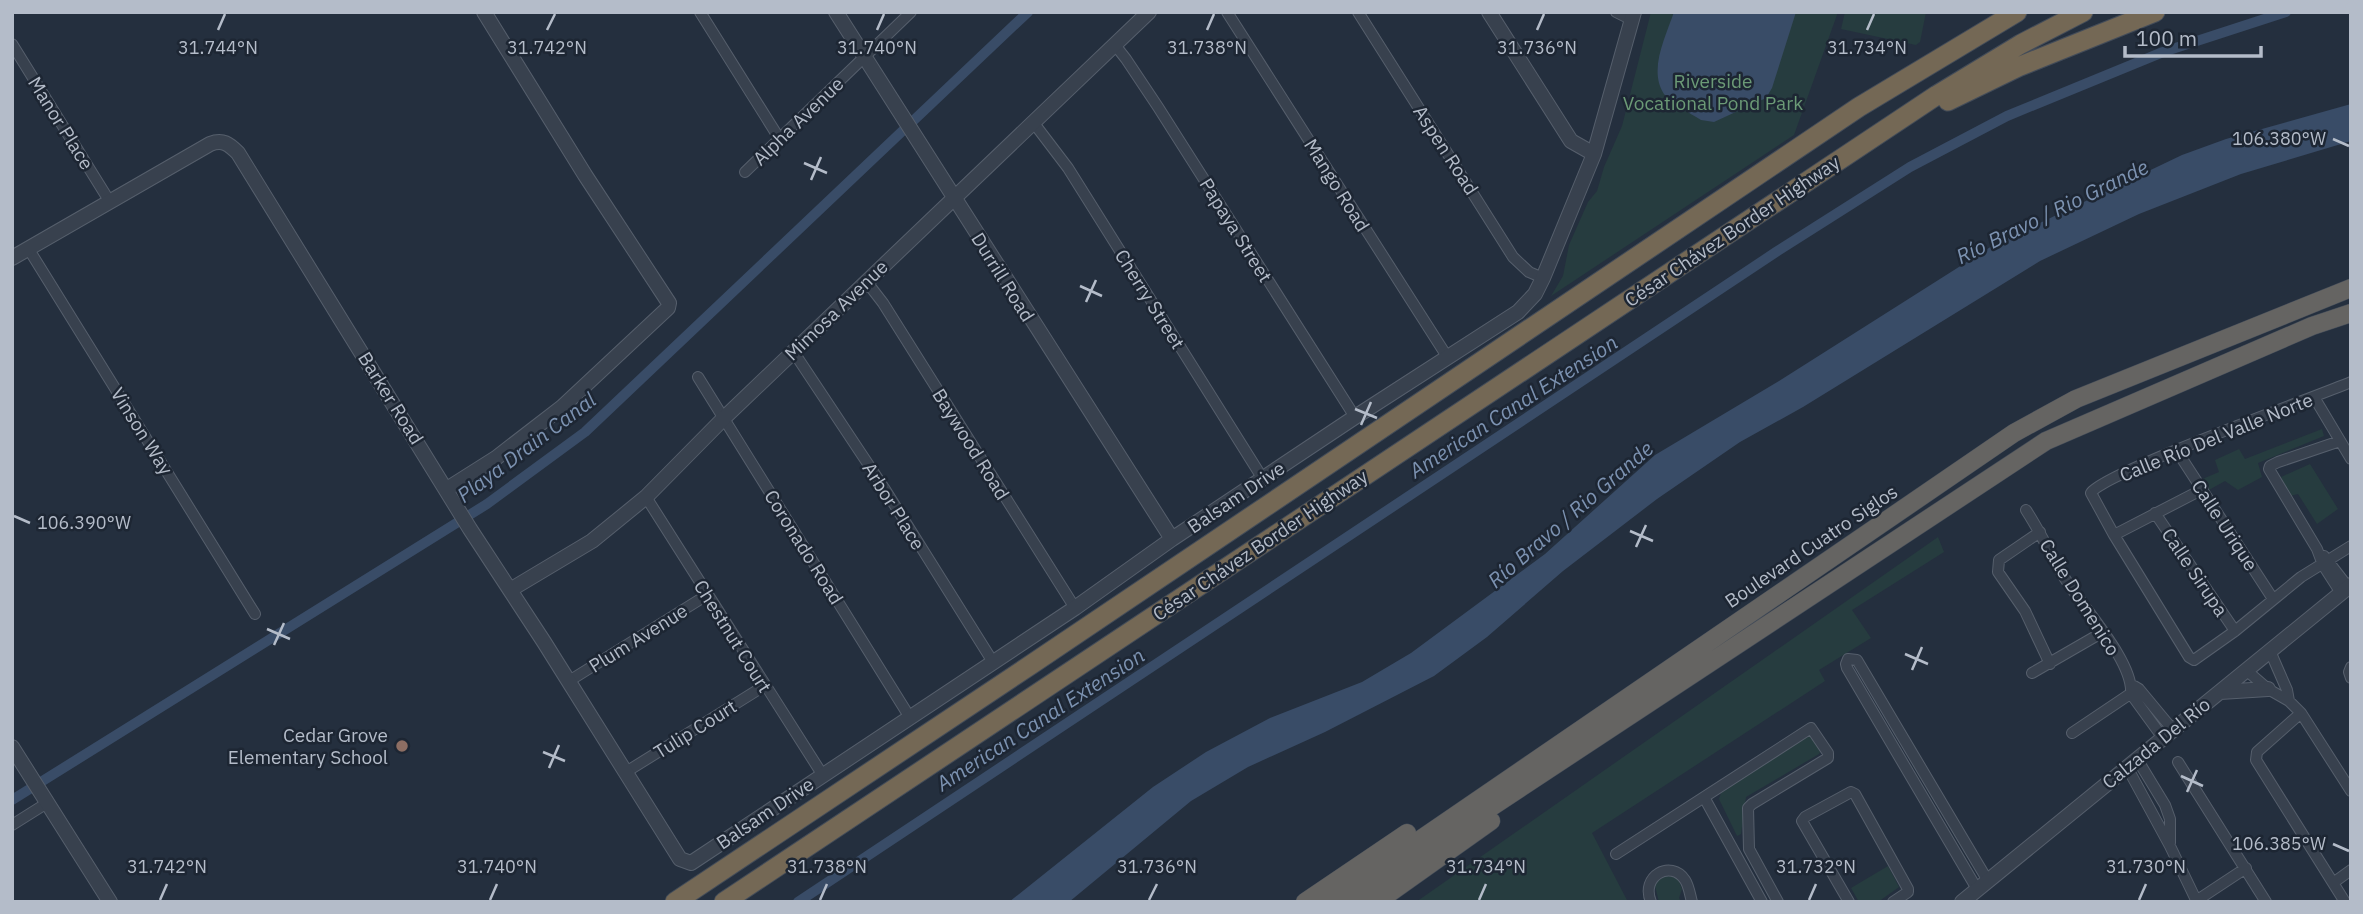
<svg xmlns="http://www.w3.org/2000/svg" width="2363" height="914" font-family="'IBM Plex Sans',sans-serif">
  <rect width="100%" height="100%" fill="#242f3e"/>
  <path fill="#263c3f" d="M1651,12H1838L1794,135L1551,296L1563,276L1569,245L1588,202L1597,191L1604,167L1622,126Z
    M1845,12H1926L1920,42L1916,45L1841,29Z
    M2322,429L2324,436L2258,463L2262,477L2238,490L2225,481L2207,491L2200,480L2219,472L2215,460L2239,449L2245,459Z
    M2310,464L2338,509L2317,524L2298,494L2290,496L2281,477Z
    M1938,537L1944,552L1852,610L1871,638L1819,670L1825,681L1592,833L1628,902H1416Z
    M1807,737H1812L1821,750L1819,754L1746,797L1741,834L1737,836L1719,799L1721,793Z
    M1888,866L1899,887L1878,902H1859L1851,888Z
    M1667,876L1678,878L1682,889L1679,898L1681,902H1659L1655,886L1659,879Z"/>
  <path fill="#394c67" d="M1674,12H1796L1772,88L1766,98L1714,122L1701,120C1690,113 1672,104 1664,94C1648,70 1666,36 1674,12Z
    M2351,104V141L2241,174L2139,214L2040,261L1803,407L1740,442L1657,499L1563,571L1487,637L1434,676L1325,732L1248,767L1191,801L1069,902H1009L1153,787L1206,752L1270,718L1362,682L1411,653L1545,554L1655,455L1779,381L1992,246L2182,155L2226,139Z"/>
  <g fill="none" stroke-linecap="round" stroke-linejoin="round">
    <path stroke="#394c67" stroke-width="10" d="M12,800L487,504L585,432L1028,12
      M798,902L1776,252L1910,167L2007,116L2163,52L2286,12"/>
    <defs>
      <path id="minor" d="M700,12L779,138
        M1227,12L1448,358
        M1358,12L1513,257L1529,272L1543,278
        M1616,12L1632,20
        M12,44L110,202
        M1115,45L1126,59L1158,107L1355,417
        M1033,122L1068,168L1263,479
        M745,172L911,12
        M28,248L255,614
        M866,281L883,303L1075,608
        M793,351L884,488L993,662
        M698,377L909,716
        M2351,382C2313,398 2103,473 2091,493L2114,535L2189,657L2194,660L2235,631L2301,577L2351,546
        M2314,397L2351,459
        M2340,441L2278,462L2270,466L2269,469L2317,549L2323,565L2341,593
        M2177,451L2273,599
        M646,497L822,774
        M2026,510C2039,530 2049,551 2061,572C2078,603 2134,660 2131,694L2163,738
        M2155,513L2235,631
        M2040,532L1999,560L1998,572L2025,611L2050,664
        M2114,535L2203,489
        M2324,556L2348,587
        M2270,651L2287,690L2289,701
        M2351,667L2349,672L2351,678
        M2246,670L2268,689L2289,701L2301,713L2351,791
        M2032,673L2103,632
        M569,681L707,595
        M2134,686L2139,689L2173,730
        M2301,713L2257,752L2256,760L2345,902
        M2072,733L2136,690
        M2137,759L2165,805L2170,819V843
        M2178,762L2266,902
        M2127,767L2170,846L2197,902
        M626,772L764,686
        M1705,799L1762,902
        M12,825L47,803
        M1616,854L1811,728L1828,753V758L1752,804L1748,808L1749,849L1778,902
        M2333,883L2351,870
        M1977,889L1847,668L1846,664L1848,659L1857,660L1988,881
        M2196,901L2246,868
        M1651,902C1640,876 1671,859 1685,880C1689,886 1690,895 1692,902
        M1849,902L1802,821L1805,817L1851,792L1855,794L1908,889V892L1893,902"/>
      <path id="tertiary" d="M836,12L1172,539
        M1489,12L1571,141L1594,154
        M12,258L210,144C223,139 229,144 238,153L470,529L544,642L680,859L691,863L1075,608L1172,539L1355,417L1518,312L1535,294L1543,278L1594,154L1634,12
        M447,489L496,458L562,407L668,308L669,303L585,175L484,12
        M510,590L592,541L646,497L724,418L1149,12
        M2220,692L2268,689
        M12,747L110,902
        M1962,902L2351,585"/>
      <path id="trunk" d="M1305,902L1407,833
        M1329,902L2014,433L2076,399L2351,288
        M1352,902L1414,858L2046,441L2312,326L2351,313
        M1377,902L1491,821"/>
      <path id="motorway" d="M1948,101L2018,67L2155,12
        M675,902L1032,664L1859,107L2017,12
        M724,902L1937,95L2021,44L2083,12"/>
    </defs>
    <use href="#minor" stroke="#565f6c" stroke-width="12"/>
    <use href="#tertiary" stroke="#565f6c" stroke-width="16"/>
    <use href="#trunk" stroke="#434c59" stroke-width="19"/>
    <use href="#motorway" stroke="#434c59" stroke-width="21"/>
    <use href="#minor" stroke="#38414e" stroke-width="10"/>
    <use href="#tertiary" stroke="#38414e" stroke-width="14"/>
    <use href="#trunk" stroke="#656462" stroke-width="18"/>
    <use href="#motorway" stroke="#746855" stroke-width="19"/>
  </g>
  <path fill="none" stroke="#b4bcc9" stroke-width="2.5" d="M218,30L225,14M547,30L555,14M877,30L884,14M1207,30L1214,14M1537,30L1544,14M1867,30L1874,14M2333,139L2349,146M804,163L827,173M811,180L821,157M1080,286L1102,296M1086,302L1096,280M1355,409L1377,418M1361,425L1371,402M14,516L30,523M1630,531L1653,541M1636,547L1646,525M267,629L290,639M274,645L284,623M1905,654L1928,664M1912,670L1922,647M543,752L565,761M549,768L559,745M2181,776L2203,786M2187,792L2197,770M2333,844L2349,851M160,900L167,884M490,900L497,884M820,900L827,884M1149,900L1157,884M1479,900L1486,884M1809,900L1816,884M2139,900L2146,884"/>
  <circle fill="#8d6e63" stroke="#1d2633" stroke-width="2.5" cx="402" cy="746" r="7"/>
  <g text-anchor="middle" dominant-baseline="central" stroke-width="5" stroke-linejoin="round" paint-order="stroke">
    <g font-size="19" fill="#6b9a76" stroke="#1d2633">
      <text x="1713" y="81">Riverside<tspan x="1713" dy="22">Vocational Pond Park</tspan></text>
    </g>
    <g font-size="19" fill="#b4bcc9" stroke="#1d2633">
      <text transform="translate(798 121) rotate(-44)">Alpha Avenue</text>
      <text transform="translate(61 123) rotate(58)">Manor Place</text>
      <text transform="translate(1446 150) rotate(57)">Aspen Road</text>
      <text transform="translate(1337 185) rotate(58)">Mango Road</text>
      <text transform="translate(1236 230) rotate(58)">Papaya Street</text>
      <text transform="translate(1732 231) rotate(-34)">César Chávez Border Highway</text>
      <text transform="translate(1003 277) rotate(58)">Durrill Road</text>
      <text transform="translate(1150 299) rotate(58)">Cherry Street</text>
      <text transform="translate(836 310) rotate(-44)">Mimosa Avenue</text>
      <text transform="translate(391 398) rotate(58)">Barker Road</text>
      <text transform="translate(142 431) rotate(58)">Vinson Way</text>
      <text transform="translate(2216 437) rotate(-22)">Calle Río Del Valle Norte</text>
      <text transform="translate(971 444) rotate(58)">Baywood Road</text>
      <text transform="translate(1236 497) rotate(-34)">Balsam Drive</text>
      <text transform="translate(894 506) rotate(58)">Arbor Place</text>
      <text transform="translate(2225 525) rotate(57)">Calle Urique</text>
      <text transform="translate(1260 545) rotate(-34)">César Chávez Border Highway</text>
      <text transform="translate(1811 546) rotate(-34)">Boulevard Cuatro Siglos</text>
      <text transform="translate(804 547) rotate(58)">Coronado Road</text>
      <text transform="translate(2195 572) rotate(56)">Calle Sirupa</text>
      <text transform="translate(2080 597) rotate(58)">Calle Domenico</text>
      <text transform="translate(733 636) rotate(58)">Chestnut Court</text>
      <text transform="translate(638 638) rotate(-32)">Plum Avenue</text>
      <text transform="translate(695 729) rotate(-32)">Tulip Court</text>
      <text transform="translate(2156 743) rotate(-39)">Calzada Del Río</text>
      <text transform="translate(765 813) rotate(-34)">Balsam Drive</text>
    </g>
    <g font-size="19" fill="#b4bcc9" stroke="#1d2633" text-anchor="end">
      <text x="388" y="735">Cedar Grove<tspan x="388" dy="22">Elementary School</tspan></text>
    </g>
    <g font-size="21" font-style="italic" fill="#7c92b1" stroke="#1d2633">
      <text transform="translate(2052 211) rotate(-26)">Río Bravo / Rio Grande</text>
      <text transform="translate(1513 406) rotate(-33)">American Canal Extension</text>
      <text transform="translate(526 447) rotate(-37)">Playa Drain Canal</text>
      <text transform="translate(1570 514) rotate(-41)">Río Bravo / Rio Grande</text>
      <text transform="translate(1040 719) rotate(-33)">American Canal Extension</text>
    </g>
  </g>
  <g font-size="18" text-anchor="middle" fill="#b4bcc9" stroke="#1d2633" stroke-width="5" stroke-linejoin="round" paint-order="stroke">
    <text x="218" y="54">31.744°N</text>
    <text x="547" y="54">31.742°N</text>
    <text x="877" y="54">31.740°N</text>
    <text x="1207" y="54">31.738°N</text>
    <text x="1537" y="54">31.736°N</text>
    <text x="1867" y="54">31.734°N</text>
    <text x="2279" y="145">106.380°W</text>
    <text x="84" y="529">106.390°W</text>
    <text x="2279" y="850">106.385°W</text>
    <text x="167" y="873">31.742°N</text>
    <text x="497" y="873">31.740°N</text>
    <text x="827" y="873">31.738°N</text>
    <text x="1157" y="873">31.736°N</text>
    <text x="1486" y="873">31.734°N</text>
    <text x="1816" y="873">31.732°N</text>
    <text x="2146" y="873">31.730°N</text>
  </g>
  <rect width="2363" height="914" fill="none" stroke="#b4bcc9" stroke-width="28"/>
  <path d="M2125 46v10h136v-10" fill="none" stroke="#b4bcc9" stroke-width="3.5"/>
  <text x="2136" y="46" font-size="21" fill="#b4bcc9" stroke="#1d2633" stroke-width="5" paint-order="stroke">100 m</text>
</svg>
